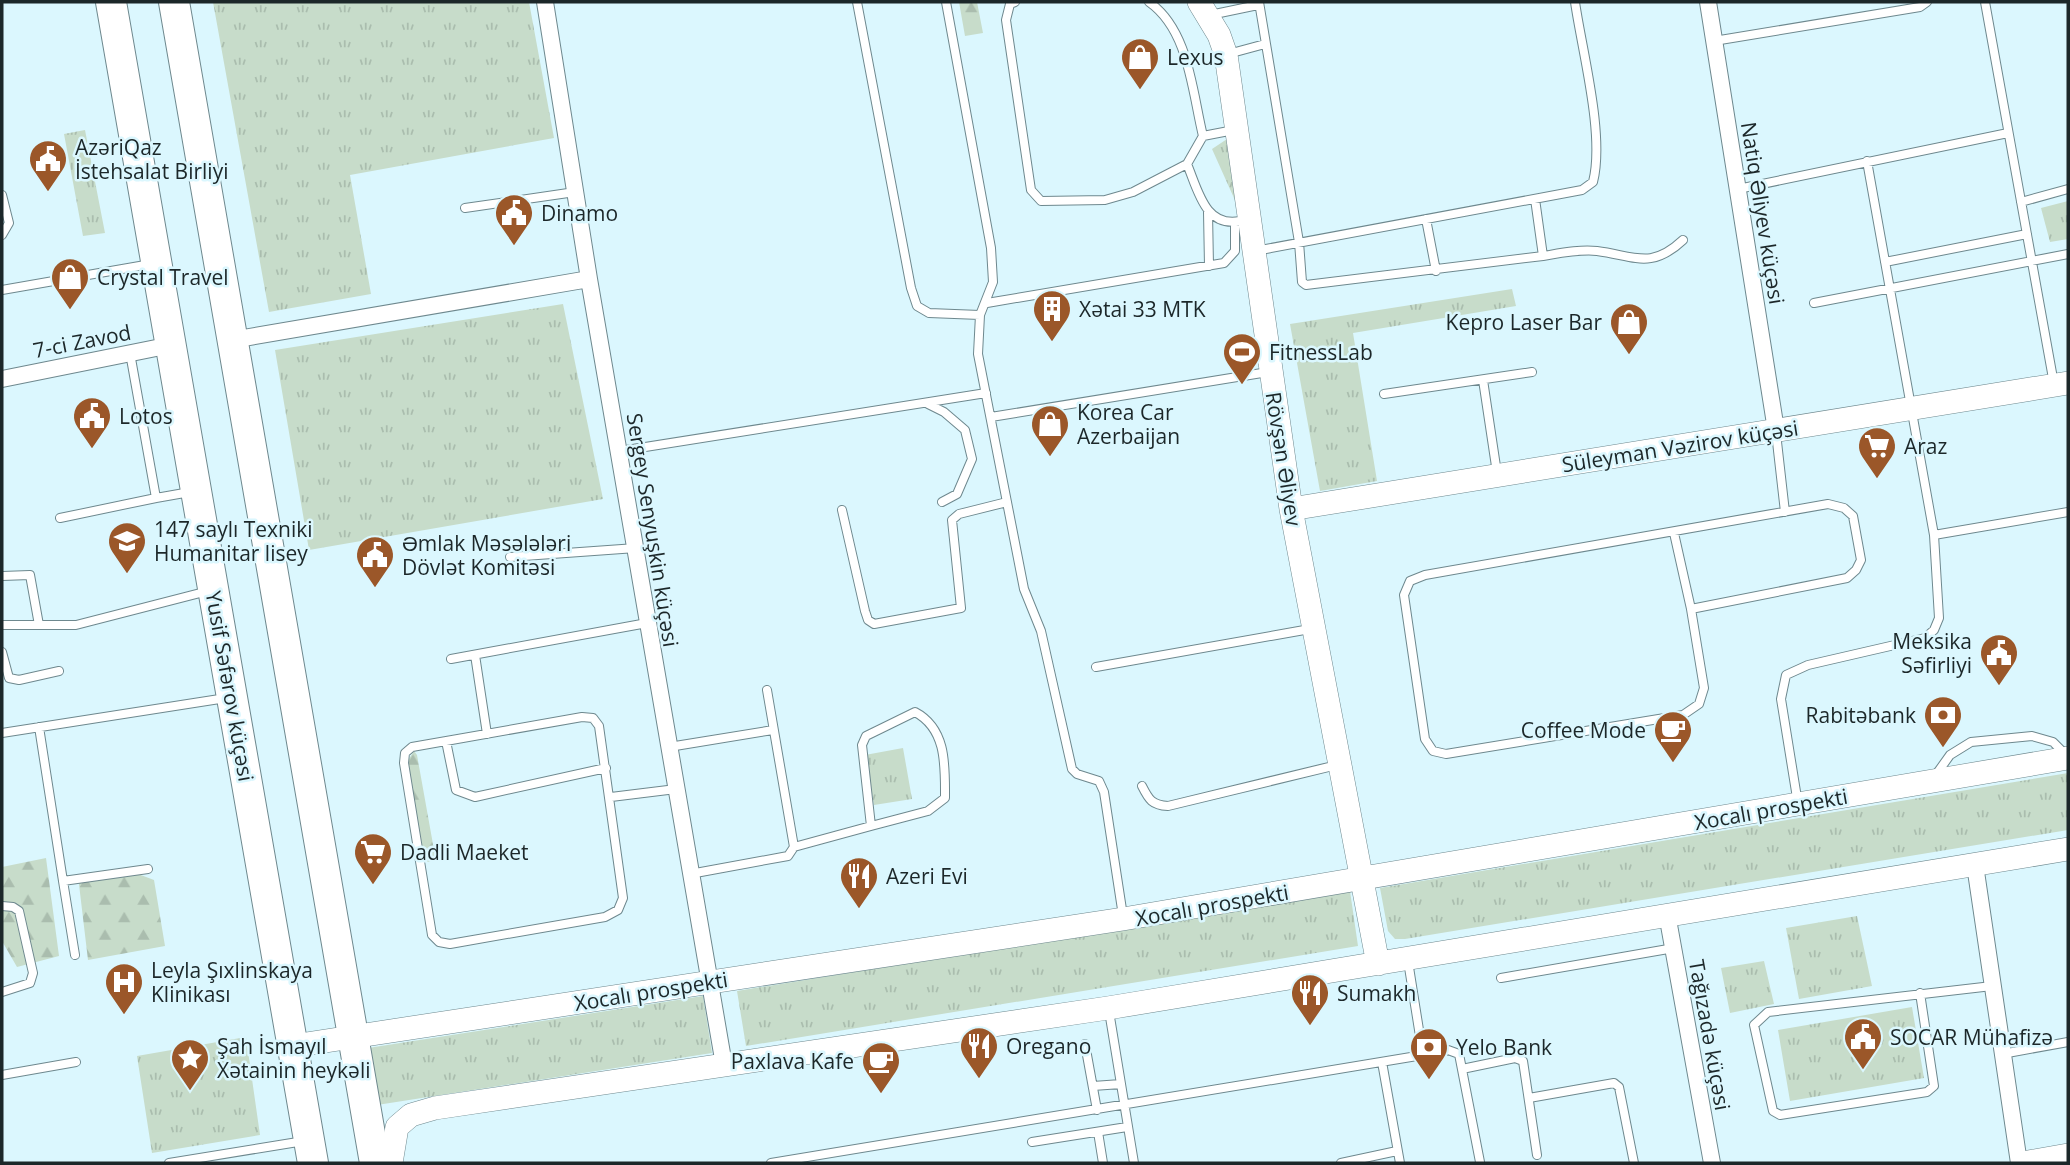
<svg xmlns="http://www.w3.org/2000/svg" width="2070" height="1165" font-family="'Open Sans',sans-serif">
  <defs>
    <pattern id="grass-tufts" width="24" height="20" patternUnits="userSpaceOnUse" patternTransform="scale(1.75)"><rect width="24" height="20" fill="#c7dcca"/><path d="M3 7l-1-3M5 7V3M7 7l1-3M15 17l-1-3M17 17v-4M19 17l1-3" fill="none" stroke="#aabdae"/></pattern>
    <pattern id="forest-firs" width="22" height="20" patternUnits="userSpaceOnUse" patternTransform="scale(1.75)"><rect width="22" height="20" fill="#c7dcca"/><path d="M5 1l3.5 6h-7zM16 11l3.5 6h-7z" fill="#aabdae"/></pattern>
  </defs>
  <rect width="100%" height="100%" fill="#dbf7fe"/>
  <path fill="url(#grass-tufts)" d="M213,2H529L554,138L350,175L371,294L269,312Z
    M85,130L105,233L83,236L64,134Z
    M1227,139L1238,207L1212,149Z
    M2068,201V239L2050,242L2041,208Z
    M1512,289L1516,306L1353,333L1377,481L1320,491L1290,324Z
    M563,304L603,499L309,550L275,350Z
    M903,748L912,799L874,805L865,755Z
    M2068,773V830L1405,939H1395L1388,931L1380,888Z
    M1350,891L1358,946L746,1046L737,991Z
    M1857,916L1872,986L1799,999L1786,928Z
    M1764,961L1774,1004L1730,1013L1721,968Z
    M703,996L712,1053L377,1105L368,1048Z
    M1912,1007L1924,1078L1790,1101L1778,1030Z
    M246,1037L260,1135L152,1153L137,1056Z"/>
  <path fill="url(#forest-firs)" d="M959,2H977L983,33L965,36Z
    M414,751L417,755L436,861L425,862L407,762Z
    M46,858L59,956L17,967L2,941V867Z
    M125,869L154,880L165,946L88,960L78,876Z"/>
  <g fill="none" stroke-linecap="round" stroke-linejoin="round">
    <defs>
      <path id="lane" d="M857,2L911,288L917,306L929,313L980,315
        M946,2L991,248L993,282L980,315L978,354L1024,589L1041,631L1072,769L1077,774L1099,781L1104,792L1123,916
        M1015,2L1010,4L1006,20L1031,190L1041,201L1105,200L1133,192L1187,164L1203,136C1192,91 1189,30 1149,2
        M1259,2L1299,242L1302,282L1306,285L1543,256L1535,199
        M1985,2L2054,384
        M1210,15L1258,5
        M1714,41L1920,7L1927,2
        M1228,54L1265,44
        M1203,136L1234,130
        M1187,164C1198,190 1205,228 1240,221
        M1738,189L2008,133
        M2,195L9,223L2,235
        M2021,202L2068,189
        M465,208L575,192
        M1208,212L1209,266
        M1426,219L1436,271
        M1255,251L1582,190L1593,182C1605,135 1582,51 1575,2
        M1543,256C1561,253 1580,249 1597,251C1635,256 1651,270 1683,240
        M1885,262L2027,234
        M2,290L151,264
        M987,303L1224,263L1235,251V222
        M1814,303L2068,254
        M130,353L156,498L190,492
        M1483,380L1497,473
        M1384,394L1532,372
        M928,404L944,412L965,430L972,459L957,494L942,502
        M991,417L1268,372
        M1776,433L1785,512
        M620,451L986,393
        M1828,504L1844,508L1853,516L1861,560L1856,570L1847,578L1691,609L1704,688L1699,704L1683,715L1446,754L1433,751L1425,739L1404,595L1410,581L1425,575Z
        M842,510L865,611L868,620L874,624L961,608L952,520L959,514L1007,502
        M60,518L156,498
        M1674,533L1691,609
        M1934,535L2068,512
        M510,557L636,548
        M2,576L30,575L39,625
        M2,625H76L208,591
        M2,652L9,678L19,680L59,671
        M475,655L487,734
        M451,659L647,623
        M1096,667L1310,629
        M915,712C947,729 945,766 945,798L928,811L871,826L862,745L866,736Z
        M582,717L593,718L599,726L623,898L618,910L605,917L450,944L439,942L432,935L404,763L405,753L412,747Z
        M39,727L63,881L148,869
        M2,733L226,698
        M446,741L456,790L475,797L606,768
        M669,747L773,730
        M1935,776L1950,755L1971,742L2032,736L2053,742L2066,755
        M1142,786C1149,800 1152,805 1168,806L1337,765
        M611,797L676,789
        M1798,804L1781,699L1786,675L1808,665L1925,638L1934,630L1939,618L1934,535L1867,161
        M794,847L871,826
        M690,874L788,856L794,847L767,690
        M63,881L75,955
        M2,906L13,907L19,911L33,973L30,983L2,992
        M1408,961L1423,1055L1448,1050L1459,1054L1480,1162
        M1501,978L1674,948
        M1920,993L1934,1086L1927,1092L1780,1115L1773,1111L1754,1025L1768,1012L1992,986
        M1109,1011L1134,1163
        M1085,1044L1097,1110
        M2002,1054L2068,1042
        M1382,1062L1400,1163
        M1462,1069L1515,1058L1523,1061L1537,1155
        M2,1075L76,1062
        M1093,1086L1121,1084
        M1529,1098L1614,1083L1619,1087L1634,1163
        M1098,1132L1103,1163
        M1032,1142L1127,1127
        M169,1163L304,1141
        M771,1163L1423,1055
        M1341,1163L1397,1151"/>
      <path id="street" d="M545,2L589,279L724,1065
        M1708,2L1776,430
        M232,340L589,279
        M2,379L171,345
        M1975,865L2019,1163
        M1667,914L1712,1163"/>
      <path id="secondary" d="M1199,2L1219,35L1226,55L1291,509L1378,964
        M1291,509L2068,383
        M293,1046L1123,919L2068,758
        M391,1163L397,1127L411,1115L435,1108L1108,1008L2068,849
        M2023,1163L2068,1155"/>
      <path id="highway" d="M111,2L313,1163
        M174,2L375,1163"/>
    </defs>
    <use href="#lane" stroke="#6e888e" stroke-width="10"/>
    <use href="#street" stroke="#6e888e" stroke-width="18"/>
    <use href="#secondary" stroke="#6e888e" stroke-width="24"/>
    <use href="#highway" stroke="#6e888e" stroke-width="32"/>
    <use href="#lane" stroke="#fff" stroke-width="8"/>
    <use href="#street" stroke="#fff" stroke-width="16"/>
    <use href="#secondary" stroke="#fff" stroke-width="23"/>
    <use href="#highway" stroke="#fff" stroke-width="30"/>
  </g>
  <defs>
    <symbol id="shop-pin" viewBox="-11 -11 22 30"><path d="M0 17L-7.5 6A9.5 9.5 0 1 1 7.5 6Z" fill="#9b5729" stroke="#dbf7fe"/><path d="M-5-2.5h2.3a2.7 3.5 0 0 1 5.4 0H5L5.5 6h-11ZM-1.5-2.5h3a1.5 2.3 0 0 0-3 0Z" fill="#fff"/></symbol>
    <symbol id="civic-pin" viewBox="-11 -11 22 30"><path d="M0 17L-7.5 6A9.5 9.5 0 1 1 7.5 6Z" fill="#9b5729" stroke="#dbf7fe"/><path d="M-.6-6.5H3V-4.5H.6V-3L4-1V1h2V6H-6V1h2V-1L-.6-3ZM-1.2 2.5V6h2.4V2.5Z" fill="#fff"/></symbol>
    <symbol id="building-pin" viewBox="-11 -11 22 30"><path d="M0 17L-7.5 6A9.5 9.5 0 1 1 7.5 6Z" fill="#9b5729" stroke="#dbf7fe"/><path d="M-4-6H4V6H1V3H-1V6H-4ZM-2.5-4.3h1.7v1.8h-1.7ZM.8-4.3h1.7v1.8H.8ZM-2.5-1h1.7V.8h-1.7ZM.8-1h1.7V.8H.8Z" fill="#fff"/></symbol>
    <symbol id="stadium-pin" viewBox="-11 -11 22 30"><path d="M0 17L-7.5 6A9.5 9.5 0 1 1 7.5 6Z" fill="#9b5729" stroke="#dbf7fe"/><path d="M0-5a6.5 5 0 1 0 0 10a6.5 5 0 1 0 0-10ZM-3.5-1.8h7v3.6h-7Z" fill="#fff"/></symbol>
    <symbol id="supermarket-pin" viewBox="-11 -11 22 30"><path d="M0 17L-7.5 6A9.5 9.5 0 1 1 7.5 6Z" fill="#9b5729" stroke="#dbf7fe"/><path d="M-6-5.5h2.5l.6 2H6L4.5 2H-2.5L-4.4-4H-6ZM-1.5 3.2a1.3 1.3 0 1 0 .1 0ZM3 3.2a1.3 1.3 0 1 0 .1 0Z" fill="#fff"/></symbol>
    <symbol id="university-pin" viewBox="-11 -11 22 30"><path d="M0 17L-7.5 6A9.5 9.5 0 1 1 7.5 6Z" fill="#9b5729" stroke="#dbf7fe"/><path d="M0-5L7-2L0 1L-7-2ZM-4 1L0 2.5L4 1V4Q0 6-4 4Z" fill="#fff"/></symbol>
    <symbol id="bank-pin" viewBox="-11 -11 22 30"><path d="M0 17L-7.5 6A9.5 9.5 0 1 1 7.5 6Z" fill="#9b5729" stroke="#dbf7fe"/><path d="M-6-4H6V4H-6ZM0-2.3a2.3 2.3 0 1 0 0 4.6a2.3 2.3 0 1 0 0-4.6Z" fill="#fff"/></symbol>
    <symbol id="cafe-pin" viewBox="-11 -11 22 30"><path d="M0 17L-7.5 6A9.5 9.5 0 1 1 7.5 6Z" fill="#9b5729" stroke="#dbf7fe"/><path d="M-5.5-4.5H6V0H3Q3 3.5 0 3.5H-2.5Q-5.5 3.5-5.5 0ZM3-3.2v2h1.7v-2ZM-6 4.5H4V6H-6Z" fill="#fff"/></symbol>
    <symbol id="restaurant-pin" viewBox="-11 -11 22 30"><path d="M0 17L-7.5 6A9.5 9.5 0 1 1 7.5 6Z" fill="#9b5729" stroke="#dbf7fe"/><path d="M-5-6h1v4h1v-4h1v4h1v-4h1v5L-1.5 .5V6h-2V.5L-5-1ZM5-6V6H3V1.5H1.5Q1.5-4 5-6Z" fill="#fff"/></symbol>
    <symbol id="hospital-pin" viewBox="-11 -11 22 30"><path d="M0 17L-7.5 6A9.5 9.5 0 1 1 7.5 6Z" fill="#9b5729" stroke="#dbf7fe"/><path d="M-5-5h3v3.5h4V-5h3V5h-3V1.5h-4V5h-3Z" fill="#fff"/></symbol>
    <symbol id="sight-pin" viewBox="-11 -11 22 30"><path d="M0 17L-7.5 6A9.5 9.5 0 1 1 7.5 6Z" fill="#9b5729" stroke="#dbf7fe"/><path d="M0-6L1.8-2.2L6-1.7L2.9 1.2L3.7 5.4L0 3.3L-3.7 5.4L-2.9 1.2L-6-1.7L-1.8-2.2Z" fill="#fff"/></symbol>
  </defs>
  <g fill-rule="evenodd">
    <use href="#shop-pin" x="1118" y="35" width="44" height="60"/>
    <use href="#civic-pin" x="26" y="137" width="44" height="60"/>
    <use href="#civic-pin" x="492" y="191" width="44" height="60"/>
    <use href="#shop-pin" x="48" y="255" width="44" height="60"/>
    <use href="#building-pin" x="1030" y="287" width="44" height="60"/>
    <use href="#shop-pin" x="1607" y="300" width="44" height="60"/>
    <use href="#stadium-pin" x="1220" y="330" width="44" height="60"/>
    <use href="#civic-pin" x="70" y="394" width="44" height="60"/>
    <use href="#shop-pin" x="1028" y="402" width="44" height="60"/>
    <use href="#supermarket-pin" x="1855" y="424" width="44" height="60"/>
    <use href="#university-pin" x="105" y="519" width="44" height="60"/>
    <use href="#civic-pin" x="353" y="533" width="44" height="60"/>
    <use href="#civic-pin" x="1977" y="631" width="44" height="60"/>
    <use href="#bank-pin" x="1921" y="693" width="44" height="60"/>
    <use href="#cafe-pin" x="1651" y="708" width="44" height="60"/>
    <use href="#supermarket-pin" x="351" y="830" width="44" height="60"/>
    <use href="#restaurant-pin" x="837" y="854" width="44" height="60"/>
    <use href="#hospital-pin" x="102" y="960" width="44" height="60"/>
    <use href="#restaurant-pin" x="1288" y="971" width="44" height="60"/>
    <use href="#civic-pin" x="1841" y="1015" width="44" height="60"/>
    <use href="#restaurant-pin" x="957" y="1024" width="44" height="60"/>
    <use href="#bank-pin" x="1407" y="1025" width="44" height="60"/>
    <use href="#sight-pin" x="168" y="1036" width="44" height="60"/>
    <use href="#cafe-pin" x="859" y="1039" width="44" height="60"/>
  </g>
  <g text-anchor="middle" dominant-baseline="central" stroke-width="5" stroke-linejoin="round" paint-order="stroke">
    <g font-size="21" fill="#1c2729" stroke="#dbf7fe" text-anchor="start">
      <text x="1167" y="57">Lexus</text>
      <text x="75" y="147">AzəriQaz<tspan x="75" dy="24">İstehsalat Birliyi</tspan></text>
      <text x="541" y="213">Dinamo</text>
      <text x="97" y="277">Crystal Travel</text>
      <text x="1079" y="309">Xətai 33 MTK</text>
      <text x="1602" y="322" text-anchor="end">Kepro Laser Bar</text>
      <text x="1269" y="352">FitnessLab</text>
      <text x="1077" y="412">Korea Car<tspan x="1077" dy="24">Azerbaijan</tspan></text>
      <text x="119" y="416">Lotos</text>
      <text x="1904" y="446">Araz</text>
      <text x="154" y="529">147 saylı Texniki<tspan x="154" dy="24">Humanitar lisey</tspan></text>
      <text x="402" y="543">Əmlak Məsələləri<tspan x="402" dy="24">Dövlət Komitəsi</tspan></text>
      <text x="1972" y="641" text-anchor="end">Meksika<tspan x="1972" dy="24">Səfirliyi</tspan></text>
      <text x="1916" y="715" text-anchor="end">Rabitəbank</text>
      <text x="1646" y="730" text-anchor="end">Coffee Mode</text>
      <text x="400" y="852">Dadli Maeket</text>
      <text x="886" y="876">Azeri Evi</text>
      <text x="151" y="970">Leyla Şıxlinskaya<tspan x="151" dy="24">Klinikası</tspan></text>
      <text x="1337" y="993">Sumakh</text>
      <text x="1890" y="1037">SOCAR Mühafizə</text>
      <text x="217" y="1046">Şah İsmayıl<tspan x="217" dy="24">Xətainin heykəli</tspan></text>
      <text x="1006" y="1046">Oregano</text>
      <text x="1456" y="1047">Yelo Bank</text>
      <text x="854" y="1061" text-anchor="end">Paxlava Kafe</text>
    </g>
    <g font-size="21" fill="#1c2729" stroke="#dbf7fe">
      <text transform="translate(1763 213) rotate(81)">Natiq Əliyev küçəsi</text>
      <text transform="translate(82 341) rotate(-11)">7-ci Zavod</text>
      <text transform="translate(1680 446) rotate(-9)">Süleyman Vəzirov küçəsi</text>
      <text transform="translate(1284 459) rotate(81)">Rövşən Əliyev</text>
      <text transform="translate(653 530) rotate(81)">Sergey Senyuşkin küçəsi</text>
      <text transform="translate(230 686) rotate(80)">Yusif Səfərov küçəsi</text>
      <text transform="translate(1771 809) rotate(-10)">Xocalı prospekti</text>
      <text transform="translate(1212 905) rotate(-10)">Xocalı prospekti</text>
      <text transform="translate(651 991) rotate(-9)">Xocalı prospekti</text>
      <text transform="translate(1710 1035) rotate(80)">Tağızadə küçəsi</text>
    </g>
  </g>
  <rect width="2070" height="1165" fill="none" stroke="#1c2729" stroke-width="7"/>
</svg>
